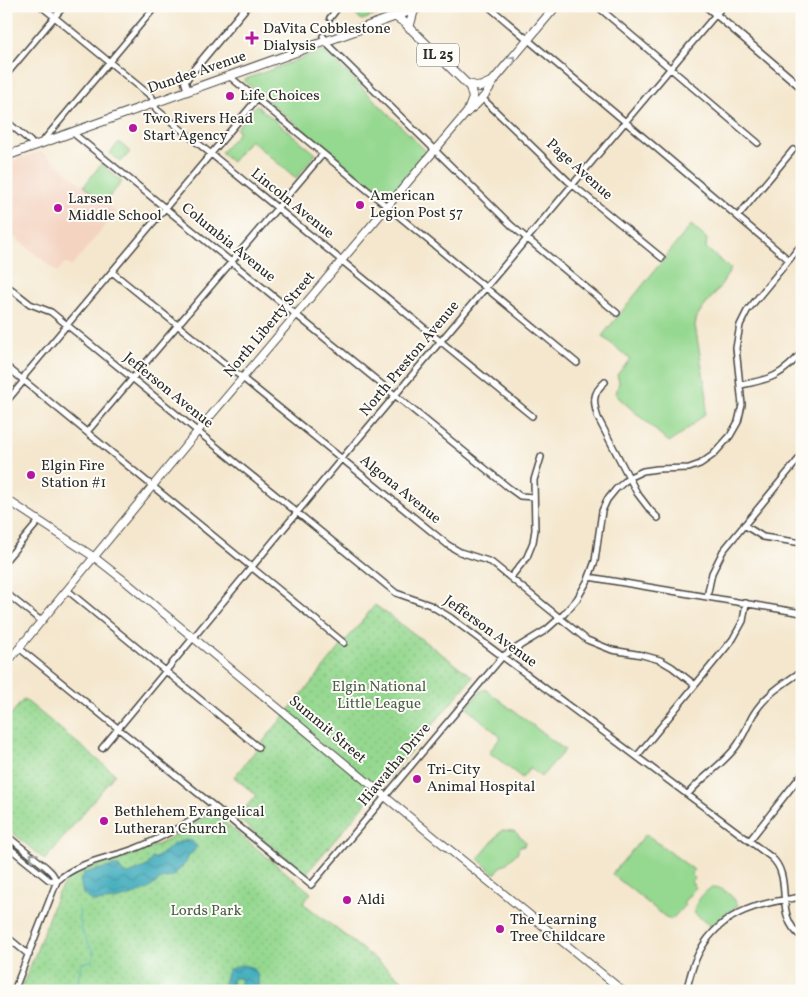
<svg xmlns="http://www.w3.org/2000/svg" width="808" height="997" font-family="Vollkorn,serif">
  <defs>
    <pattern id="park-dots" width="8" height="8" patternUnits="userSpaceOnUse" patternTransform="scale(1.25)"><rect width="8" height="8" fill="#95d890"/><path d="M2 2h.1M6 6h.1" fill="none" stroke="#81ba7c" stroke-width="1.8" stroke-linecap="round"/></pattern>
    <pattern id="water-waves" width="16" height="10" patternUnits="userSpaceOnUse" patternTransform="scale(1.25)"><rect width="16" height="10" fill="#3dabbc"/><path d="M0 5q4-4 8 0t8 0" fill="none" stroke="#338b99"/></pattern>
  </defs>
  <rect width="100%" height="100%" fill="#fdfcf7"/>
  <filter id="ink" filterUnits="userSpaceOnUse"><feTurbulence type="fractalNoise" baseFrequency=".02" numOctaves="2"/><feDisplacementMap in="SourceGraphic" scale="10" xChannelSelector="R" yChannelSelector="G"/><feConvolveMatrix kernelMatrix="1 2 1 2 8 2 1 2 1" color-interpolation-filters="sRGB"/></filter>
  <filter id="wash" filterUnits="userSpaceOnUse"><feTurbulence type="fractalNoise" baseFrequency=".0096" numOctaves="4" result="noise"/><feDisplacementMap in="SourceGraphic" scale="20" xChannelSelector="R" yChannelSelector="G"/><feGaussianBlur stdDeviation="1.12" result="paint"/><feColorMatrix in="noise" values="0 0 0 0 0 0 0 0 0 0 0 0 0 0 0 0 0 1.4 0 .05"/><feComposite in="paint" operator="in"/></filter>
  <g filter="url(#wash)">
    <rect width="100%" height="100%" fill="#f4e7ce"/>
    <path fill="#f4d3c1" d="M41,151L116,212L71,267L65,262L57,272L15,237L6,248V163Z"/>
    <path fill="#95d890" stroke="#60825e" d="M349,6H369L379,14L362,20L347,8Z
      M324,50L426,151L387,200L243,80Z
      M256,105L316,154L296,178L250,140L232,162L221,153L239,132L236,129Z
      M119,142L130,152L121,162L110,153Z
      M101,164L122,182L104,203L84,186Z
      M691,225L707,239L706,248L731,269L719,288L697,316L695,325L707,397L705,414L679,436L669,442L620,399L616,394L619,382L617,375L630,359L602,336Z
      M485,689L565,750L541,777L530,768L522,778L489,752L501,737L467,708L480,692Z
      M502,830L514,831L526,842L523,847L521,846L517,850L519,851L504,866L502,865L495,874L478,859Z
      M646,834L694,870L691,874L695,878L691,882L696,887L683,903L685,905L672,919H668L612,874Z
      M712,887C722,886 735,897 738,906L728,912L711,927L694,913C694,903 704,892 712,887Z"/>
    <path fill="url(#park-dots)" stroke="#60825e" d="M375,605L473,677L306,874L237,818L256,795L234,777Z
      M24,699L115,774L45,860L6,827V720Z
      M213,814L217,816L311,893L303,903L416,991H20L35,955L57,894L69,877L82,870L117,860L162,843L208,815Z"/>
    <path fill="url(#water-waves)" stroke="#346b74" d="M183,840L192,841L197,846L194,851L189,855L186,863L173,876L161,879L147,890L130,896L115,900L94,902L83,894L80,880L84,873L113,866H119L122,872L129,874L147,866L152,858H156L174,844Z
      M240,965C259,966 259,975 258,991H240L241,978H233L232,985L224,983L228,970Z"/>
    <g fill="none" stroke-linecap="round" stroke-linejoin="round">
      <path stroke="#3dabbc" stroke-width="1" d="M79,910C80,930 83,937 95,953L92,960L81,964L78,984L79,991"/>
    </g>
  </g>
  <g filter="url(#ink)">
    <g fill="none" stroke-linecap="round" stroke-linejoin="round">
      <defs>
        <path id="minor" d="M41,6L152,97L156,109L532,416
          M488,6L789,260
          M597,6L758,143
          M330,18L339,6
          M323,36L330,47L512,226L617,313
          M6,75L64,6
          M229,76L577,363
          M482,98L568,181L662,258
          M6,121L30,141L34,146
          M73,133L509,488L520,496L534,497
          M43,141L156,6
          M738,216L793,150
          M112,272L448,545L460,552L491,562L587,640L612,650L642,655L660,660L672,667L695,685
          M6,285L30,304L51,312L396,593L430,605L451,618L771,857C795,878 772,915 802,937
          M6,366L344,643
          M605,382C592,393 593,402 598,418L637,493L650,510L658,518
          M741,385C771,379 782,376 802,352
          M6,402L22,383L25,375L257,99
          M87,432L323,154
          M744,525L763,537L802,543
          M6,560L39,521
          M511,577L527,557L533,542L535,530L534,480L541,457
          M589,577L802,613
          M67,590L258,747
          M6,593L41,621
          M707,597L712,573L723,551L802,455
          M19,648L311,885L503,656L546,630L564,614L577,599L588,580L595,561L602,511L607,500L616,489L630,477L643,471L657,469L689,468L700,464L713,455L730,436L738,422L742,405L736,348L740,325L747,311L802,244
          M102,748L338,463L723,6
          M637,756L733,639L743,621L746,603
          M688,794C702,777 721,766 735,748C743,738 747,726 753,715C765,695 784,683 802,671
          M6,835L46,867L52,873L57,881
          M750,840L802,774
          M6,845L49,880L57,881
          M6,936L29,955
          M14,991L57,881C80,861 106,859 134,849C162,838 188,823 213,807
          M686,991C689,981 691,971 695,961C715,913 756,903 802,897"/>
        <path id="tertiary" d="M706,6L802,88
          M188,91L185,82L187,78L247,6"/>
        <path id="secondary" d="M6,499L94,557L126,582L423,828L623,991
          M6,664L202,426L435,150L468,111C480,104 488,91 495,80"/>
        <path id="primary" d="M396,17L404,22L470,87L473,98L468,111
          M409,28L414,10
          M468,84L480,87L493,81L556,6
          M6,156L424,6"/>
      </defs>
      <use href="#minor" stroke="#494743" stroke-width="8"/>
      <use href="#tertiary" stroke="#494743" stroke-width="9"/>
      <use href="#secondary" stroke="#494743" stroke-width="9"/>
      <use href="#primary" stroke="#494743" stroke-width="10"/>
      <use href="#minor" stroke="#fff" stroke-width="5"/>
      <use href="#tertiary" stroke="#fff" stroke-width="6"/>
      <use href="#secondary" stroke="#fff" stroke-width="7"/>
      <use href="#primary" stroke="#fff" stroke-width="8"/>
    </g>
    <defs><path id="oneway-chevron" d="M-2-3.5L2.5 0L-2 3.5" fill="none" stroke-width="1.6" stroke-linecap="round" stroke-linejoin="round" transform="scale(1.25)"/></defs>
    <g stroke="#a0a0a0">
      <use href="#oneway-chevron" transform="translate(512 59) rotate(-50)"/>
      <use href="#oneway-chevron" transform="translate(33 856) rotate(-141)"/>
    </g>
  </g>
  <g fill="#b5179e" stroke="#fdfcf7" stroke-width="2">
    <path d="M249.5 30.5h5v5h5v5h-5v5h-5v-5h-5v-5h5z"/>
    <circle cx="230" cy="96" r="5"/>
    <circle cx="133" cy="128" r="5"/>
    <circle cx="360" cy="205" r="5"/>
    <circle cx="58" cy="208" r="5"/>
    <circle cx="31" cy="475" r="5"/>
    <circle cx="417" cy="779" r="5"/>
    <circle cx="104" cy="821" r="5"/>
    <circle cx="347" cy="900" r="5"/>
    <circle cx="500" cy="929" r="5"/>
  </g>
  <g text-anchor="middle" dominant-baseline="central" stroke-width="4" stroke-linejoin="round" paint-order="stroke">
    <rect fill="#fdfcf7" stroke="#6a6a68" stroke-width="1" x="417" y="43.5" width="42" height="23" rx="4"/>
    <g font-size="14" font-weight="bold" fill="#2b2b2b">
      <text x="438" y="55">IL 25</text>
    </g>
    <g font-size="15" fill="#2b2b2b" stroke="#fdfcf7" text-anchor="start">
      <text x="263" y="29">DaVita Cobblestone<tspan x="263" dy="17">Dialysis</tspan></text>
      <text x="240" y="96">Life Choices</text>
      <text x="143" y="119">Two Rivers Head<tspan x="143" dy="17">Start Agency</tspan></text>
      <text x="370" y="196">American<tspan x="370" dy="17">Legion Post 57</tspan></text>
      <text x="68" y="199">Larsen<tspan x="68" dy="17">Middle School</tspan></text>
      <text x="41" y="466">Elgin Fire<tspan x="41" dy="17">Station #1</tspan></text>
      <text x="427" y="770">Tri-City<tspan x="427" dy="17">Animal Hospital</tspan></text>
      <text x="114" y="812">Bethlehem Evangelical<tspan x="114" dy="17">Lutheran Church</tspan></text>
      <text x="357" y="900">Aldi</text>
      <text x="510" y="920">The Learning<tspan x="510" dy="17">Tree Childcare</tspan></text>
    </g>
    <g font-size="15" fill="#2b2b2b" stroke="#fdfcf7">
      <text transform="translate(197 73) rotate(-19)">Dundee Avenue</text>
      <text transform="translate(579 170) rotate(42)">Page Avenue</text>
      <text transform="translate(292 204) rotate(39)">Lincoln Avenue</text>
      <text transform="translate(228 243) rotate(39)">Columbia Avenue</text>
      <text transform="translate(270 325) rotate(-50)">North Liberty Street</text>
      <text transform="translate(410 359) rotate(-50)">North Preston Avenue</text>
      <text transform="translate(168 391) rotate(39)">Jefferson Avenue</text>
      <text transform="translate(400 490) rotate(39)">Algona Avenue</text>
      <text transform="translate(490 632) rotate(36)">Jefferson Avenue</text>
      <text transform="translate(327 730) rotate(40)">Summit Street</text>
      <text transform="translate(395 765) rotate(-50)">Hiawatha Drive</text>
    </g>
    <g font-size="15" fill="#4b5f49" stroke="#fdfcf7">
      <text x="379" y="687">Elgin National<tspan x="379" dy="17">Little League</tspan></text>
      <text x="206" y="911">Lords Park</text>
    </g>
  </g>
  <rect width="808" height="997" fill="none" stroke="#fdfcf7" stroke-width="25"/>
</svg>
